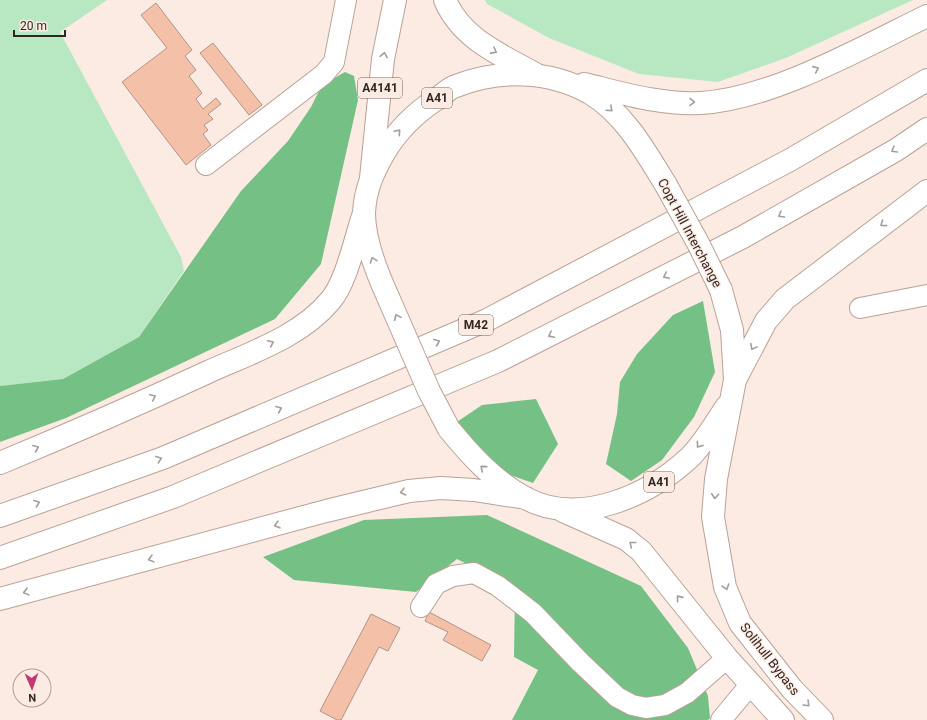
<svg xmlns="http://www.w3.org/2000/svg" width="927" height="720" font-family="Roboto,sans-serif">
  <rect width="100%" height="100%" fill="#fcebe3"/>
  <path fill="#b8e8c1" d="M0,0H107L60,32L181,257L184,271L139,337L63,379L0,386Z
    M485,0H913L786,58L718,82L639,74L549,38L487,4Z"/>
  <path fill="#74c085" d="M345,72L354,76L358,100L321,264L275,319L66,418L0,442V386L63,379L139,337L241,191L288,141L311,107L322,85Z
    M703,301L715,372L694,417L662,460L631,481L606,464L617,414L620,382L637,354L673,315Z
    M536,399L558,444L533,483L499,471L457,422L482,405Z
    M487,515L641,586L688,648L708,696L710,718L708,720H512L538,670L514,657L515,589L457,559L416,592L294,580L263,557L364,520Z"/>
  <path fill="#f4c0a7" stroke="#af9589" d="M156,3L192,50L185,56L196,70L189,76L202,93L196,99L203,109L216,98L221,104L208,114L213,119L204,125L208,130L203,134L211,145L186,165L122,82L167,48L141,15Z
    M213,43L262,105L249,115L200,53Z
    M429,612L491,645L482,661L443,640L448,632L425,621Z
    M371,614L400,628L388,651L379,647L341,720H337L320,711Z"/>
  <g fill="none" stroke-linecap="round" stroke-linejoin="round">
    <defs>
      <path id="minor" d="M206,165L324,74L334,62L346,0
        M860,308L927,295
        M421,607L436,584L453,576L474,573L498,586L533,613L580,662L617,697L632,705L646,708L665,705L687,693L727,658
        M721,720L750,685"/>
      <path id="major" d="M445,0C462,40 502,55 537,75
        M371,178L383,59L395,0"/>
      <path id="highway" d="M584,84C622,93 661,105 701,103C772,99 863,47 927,16
        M721,290L732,330L735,380L716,479L713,517L725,587L740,623L792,689L822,720
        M388,297C377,273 364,239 364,213C365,190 373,172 384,153C398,129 415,113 438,98C444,94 449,88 456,86C499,69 549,70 590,93C625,114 645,151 666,185
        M735,380L766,321L785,299L927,191
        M449,429C471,456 494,481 525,498C579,527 648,496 689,458C703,445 716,422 727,406
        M0,463C70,434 139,404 208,372C250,353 300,337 330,301C346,283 355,240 363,216
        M563,511L626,539L641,551L727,658L783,720
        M0,516L163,458L487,320L790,160L927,80
        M0,558L173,497L498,361L743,237L896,150L927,129
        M0,599L326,511L409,491L441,488L474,490L526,498"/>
    </defs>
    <use href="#minor" stroke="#bba195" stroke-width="22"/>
    <use href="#major" stroke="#bba195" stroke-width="24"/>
    <use href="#highway" stroke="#bba195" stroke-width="24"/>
    <use href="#minor" stroke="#fff" stroke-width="20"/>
    <use href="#major" stroke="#fff" stroke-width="22"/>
    <use href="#highway" stroke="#fff" stroke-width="22"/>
    <defs>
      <path id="highway-bridge" d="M666,185L699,245L721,290
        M388,297L429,391L449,429"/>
    </defs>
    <use href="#highway-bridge" stroke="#bba195" stroke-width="24" stroke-linecap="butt"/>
    <use href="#highway-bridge" stroke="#fff" stroke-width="22"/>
  </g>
  <defs><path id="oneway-chevron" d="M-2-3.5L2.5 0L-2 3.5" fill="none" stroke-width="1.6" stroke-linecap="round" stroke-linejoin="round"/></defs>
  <g stroke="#a29e9c">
    <use href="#oneway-chevron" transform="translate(494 51) rotate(29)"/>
    <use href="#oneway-chevron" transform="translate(384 55) rotate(-79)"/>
    <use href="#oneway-chevron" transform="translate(816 69) rotate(-24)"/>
    <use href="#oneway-chevron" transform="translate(692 102) rotate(1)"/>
    <use href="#oneway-chevron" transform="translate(610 109) rotate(42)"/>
    <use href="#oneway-chevron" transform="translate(398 132) rotate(-49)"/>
    <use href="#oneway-chevron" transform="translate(894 150) rotate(149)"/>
    <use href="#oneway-chevron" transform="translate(781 215) rotate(150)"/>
    <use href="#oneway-chevron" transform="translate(883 224) rotate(144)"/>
    <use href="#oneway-chevron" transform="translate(373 260) rotate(-110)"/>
    <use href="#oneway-chevron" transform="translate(666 276) rotate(153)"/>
    <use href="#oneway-chevron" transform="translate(397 317) rotate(-114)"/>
    <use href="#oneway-chevron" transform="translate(551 335) rotate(153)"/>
    <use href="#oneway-chevron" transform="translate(437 342) rotate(-23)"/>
    <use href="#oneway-chevron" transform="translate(271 343) rotate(-25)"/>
    <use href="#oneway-chevron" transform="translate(753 347) rotate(118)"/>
    <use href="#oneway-chevron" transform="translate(153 397) rotate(-25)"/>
    <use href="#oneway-chevron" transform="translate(279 409) rotate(-23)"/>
    <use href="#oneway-chevron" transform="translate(699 445) rotate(126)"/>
    <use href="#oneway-chevron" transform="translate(36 448) rotate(-23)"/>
    <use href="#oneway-chevron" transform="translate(159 459) rotate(-20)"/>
    <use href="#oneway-chevron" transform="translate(483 468) rotate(-139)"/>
    <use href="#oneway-chevron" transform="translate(403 492) rotate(166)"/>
    <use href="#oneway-chevron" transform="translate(715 496) rotate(94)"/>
    <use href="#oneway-chevron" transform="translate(37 503) rotate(-20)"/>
    <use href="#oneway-chevron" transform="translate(277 525) rotate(164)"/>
    <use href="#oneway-chevron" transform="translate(632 544) rotate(-141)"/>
    <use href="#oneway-chevron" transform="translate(151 559) rotate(165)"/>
    <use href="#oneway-chevron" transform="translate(726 587) rotate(73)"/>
    <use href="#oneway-chevron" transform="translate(26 592) rotate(165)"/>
    <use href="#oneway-chevron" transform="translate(679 598) rotate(-129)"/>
    <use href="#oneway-chevron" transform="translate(807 704) rotate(45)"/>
  </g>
  <g text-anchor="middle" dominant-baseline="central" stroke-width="3" stroke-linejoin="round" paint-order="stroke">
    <g fill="#fcebe3" stroke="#6e625c" stroke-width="1">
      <rect x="358" y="78" width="44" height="20" rx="3"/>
      <rect x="422" y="88" width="30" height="20" rx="3"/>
      <rect x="459" y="315" width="34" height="20" rx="3"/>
      <rect x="644" y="472" width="30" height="20" rx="3"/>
    </g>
    <g font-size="12" font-weight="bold" fill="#312722">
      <text x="380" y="88">A4141</text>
      <text x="437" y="98">A41</text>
      <text x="476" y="325">M42</text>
      <text x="659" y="482">A41</text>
    </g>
    <g font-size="13" fill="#312722" stroke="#fcebe3">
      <text transform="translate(690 233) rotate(62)">Copt Hill Interchange</text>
      <text transform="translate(770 659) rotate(52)">Solihull Bypass</text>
    </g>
  </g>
  <g transform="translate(32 688) rotate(178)"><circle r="19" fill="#fcebe3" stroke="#ab9d96"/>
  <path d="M0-3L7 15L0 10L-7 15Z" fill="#c2376f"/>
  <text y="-6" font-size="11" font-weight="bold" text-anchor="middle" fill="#312722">N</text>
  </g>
  <path d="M14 30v6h51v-6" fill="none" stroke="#312722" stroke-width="2"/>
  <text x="20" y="30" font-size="12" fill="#312722" stroke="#fcebe3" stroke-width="3" paint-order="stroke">20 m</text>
</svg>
